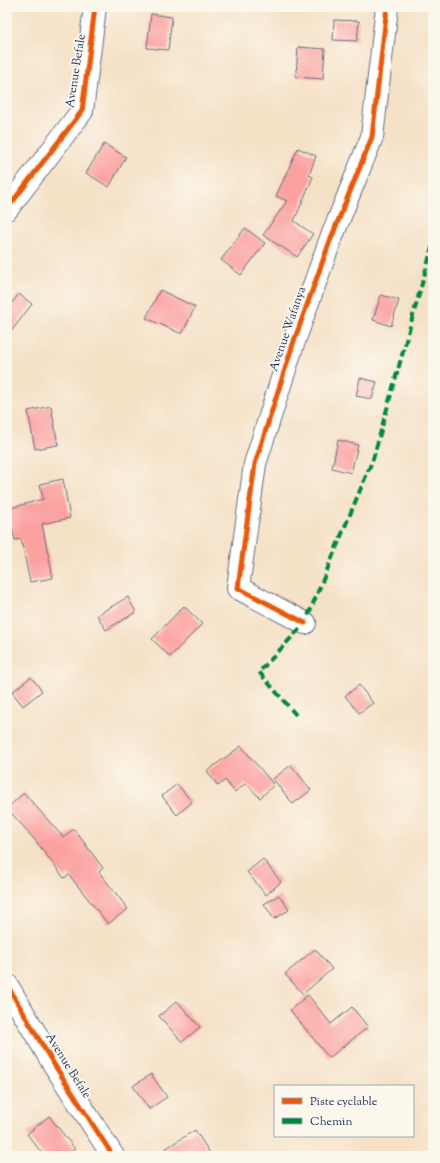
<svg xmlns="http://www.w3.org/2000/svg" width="440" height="1163" font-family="'Sorts Mill Goudy',serif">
  <rect width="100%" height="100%" fill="#fbf7ec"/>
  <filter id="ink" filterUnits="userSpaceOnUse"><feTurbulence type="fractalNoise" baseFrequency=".025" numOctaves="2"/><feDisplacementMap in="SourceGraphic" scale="8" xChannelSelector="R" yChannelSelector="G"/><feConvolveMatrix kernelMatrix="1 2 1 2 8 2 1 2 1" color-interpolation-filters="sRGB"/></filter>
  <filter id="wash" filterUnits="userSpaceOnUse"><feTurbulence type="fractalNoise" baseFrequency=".012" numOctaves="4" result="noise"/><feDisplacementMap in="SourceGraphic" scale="16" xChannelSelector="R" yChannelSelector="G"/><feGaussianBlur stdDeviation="0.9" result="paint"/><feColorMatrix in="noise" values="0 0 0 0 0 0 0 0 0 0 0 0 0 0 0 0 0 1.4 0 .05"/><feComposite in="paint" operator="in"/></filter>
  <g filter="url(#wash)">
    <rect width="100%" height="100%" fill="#f5e1c6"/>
    <g id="blocks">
      <path fill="#fba1a0" d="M151,14L172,17L168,50L147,48Z
        M334,20L359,21L357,41L333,40Z
        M298,47L325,49L323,79L296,77Z
        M104,144L126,157L109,187L86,173Z
        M298,148L316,156L309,175L313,177L294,221L313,234L297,257L263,235L287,201L276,196Z
        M245,228L265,243L241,275L221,260Z
        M160,290L195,307L182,334L146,318Z
        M19,294L32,304L7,337V309Z
        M381,295L399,300L391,326L373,320Z
        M360,378L377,382L372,399L356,396Z
        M51,406L58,445L35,449L28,411Z
        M338,440L358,445L351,473L332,468Z
        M63,479L70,518L42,524L53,578L30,582L21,539L15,540L7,509L43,499L40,484Z
        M128,597L136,612L106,630L97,615Z
        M184,606L202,624L170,657L152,639Z
        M31,677L42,691L23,706L12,692Z
        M359,685L373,703L359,713L345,696Z
        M241,746L274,785L260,798L246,783L235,792L225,780L218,786L207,771Z
        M291,765L311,790L293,804L273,779Z
        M177,784L192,802L177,815L162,796Z
        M24,793L63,837L74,829L103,868L99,872L128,909L108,924L69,875L64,878L35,840L7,808Z
        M263,859L281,882L266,895L247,872Z
        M279,895L289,910L274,919L264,904Z
        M315,949L332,969L303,994L285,974Z
        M308,995L331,1024L352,1007L368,1027L329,1058L290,1010Z
        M177,1001L200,1027L182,1042L159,1016Z
        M151,1074L167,1097L149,1109L133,1086Z
        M49,1116L75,1149L66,1156H44L27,1134Z
        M195,1130L212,1156H154Z"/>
    </g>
  </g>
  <g filter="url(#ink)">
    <use href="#blocks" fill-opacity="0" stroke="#676d82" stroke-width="1"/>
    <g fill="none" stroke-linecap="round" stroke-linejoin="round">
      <defs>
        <path id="minor" d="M7,209L82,111L95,7
          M305,623L238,588L255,464L293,344L330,241L372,137L387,7
          M7,985L50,1058L113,1156"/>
      </defs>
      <use href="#minor" stroke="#676d82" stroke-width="24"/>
      <use href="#minor" stroke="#fff" stroke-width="22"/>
      <path stroke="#00873e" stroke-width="4" stroke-dasharray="8 4" stroke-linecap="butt" d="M296,715L259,672L305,623L373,459L433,244"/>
      <defs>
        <path id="cycleway" d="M7,209L82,111L95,7
          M305,623L238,588L255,464L293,344L330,241L372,137L387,7
          M7,985L50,1058L113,1156"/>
      </defs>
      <use href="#cycleway" stroke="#fbf7ec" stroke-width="8"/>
      <use href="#cycleway" stroke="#e8590c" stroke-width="5"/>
    </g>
  </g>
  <g text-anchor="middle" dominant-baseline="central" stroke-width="4" stroke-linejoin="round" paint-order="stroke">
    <g font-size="12" fill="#1b2f5e" stroke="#fbf7ec">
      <text transform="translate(76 71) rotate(-81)">Avenue Befale</text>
      <text transform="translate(288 329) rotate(-71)">Avenue Wafanya</text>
      <text transform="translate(68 1066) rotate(58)">Avenue Befale</text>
    </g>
  </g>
  <rect width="440" height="1163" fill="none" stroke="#fbf7ec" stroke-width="24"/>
  <rect x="274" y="1085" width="140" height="52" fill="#fbf7ec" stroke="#a1a7b3"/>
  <rect x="282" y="1098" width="20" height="6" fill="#e8590c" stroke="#a1a7b3"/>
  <text x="310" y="1105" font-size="12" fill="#1b2f5e">Piste cyclable</text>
  <rect x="282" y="1118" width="20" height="6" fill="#00873e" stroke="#a1a7b3"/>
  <text x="310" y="1125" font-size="12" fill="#1b2f5e">Chemin</text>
</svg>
